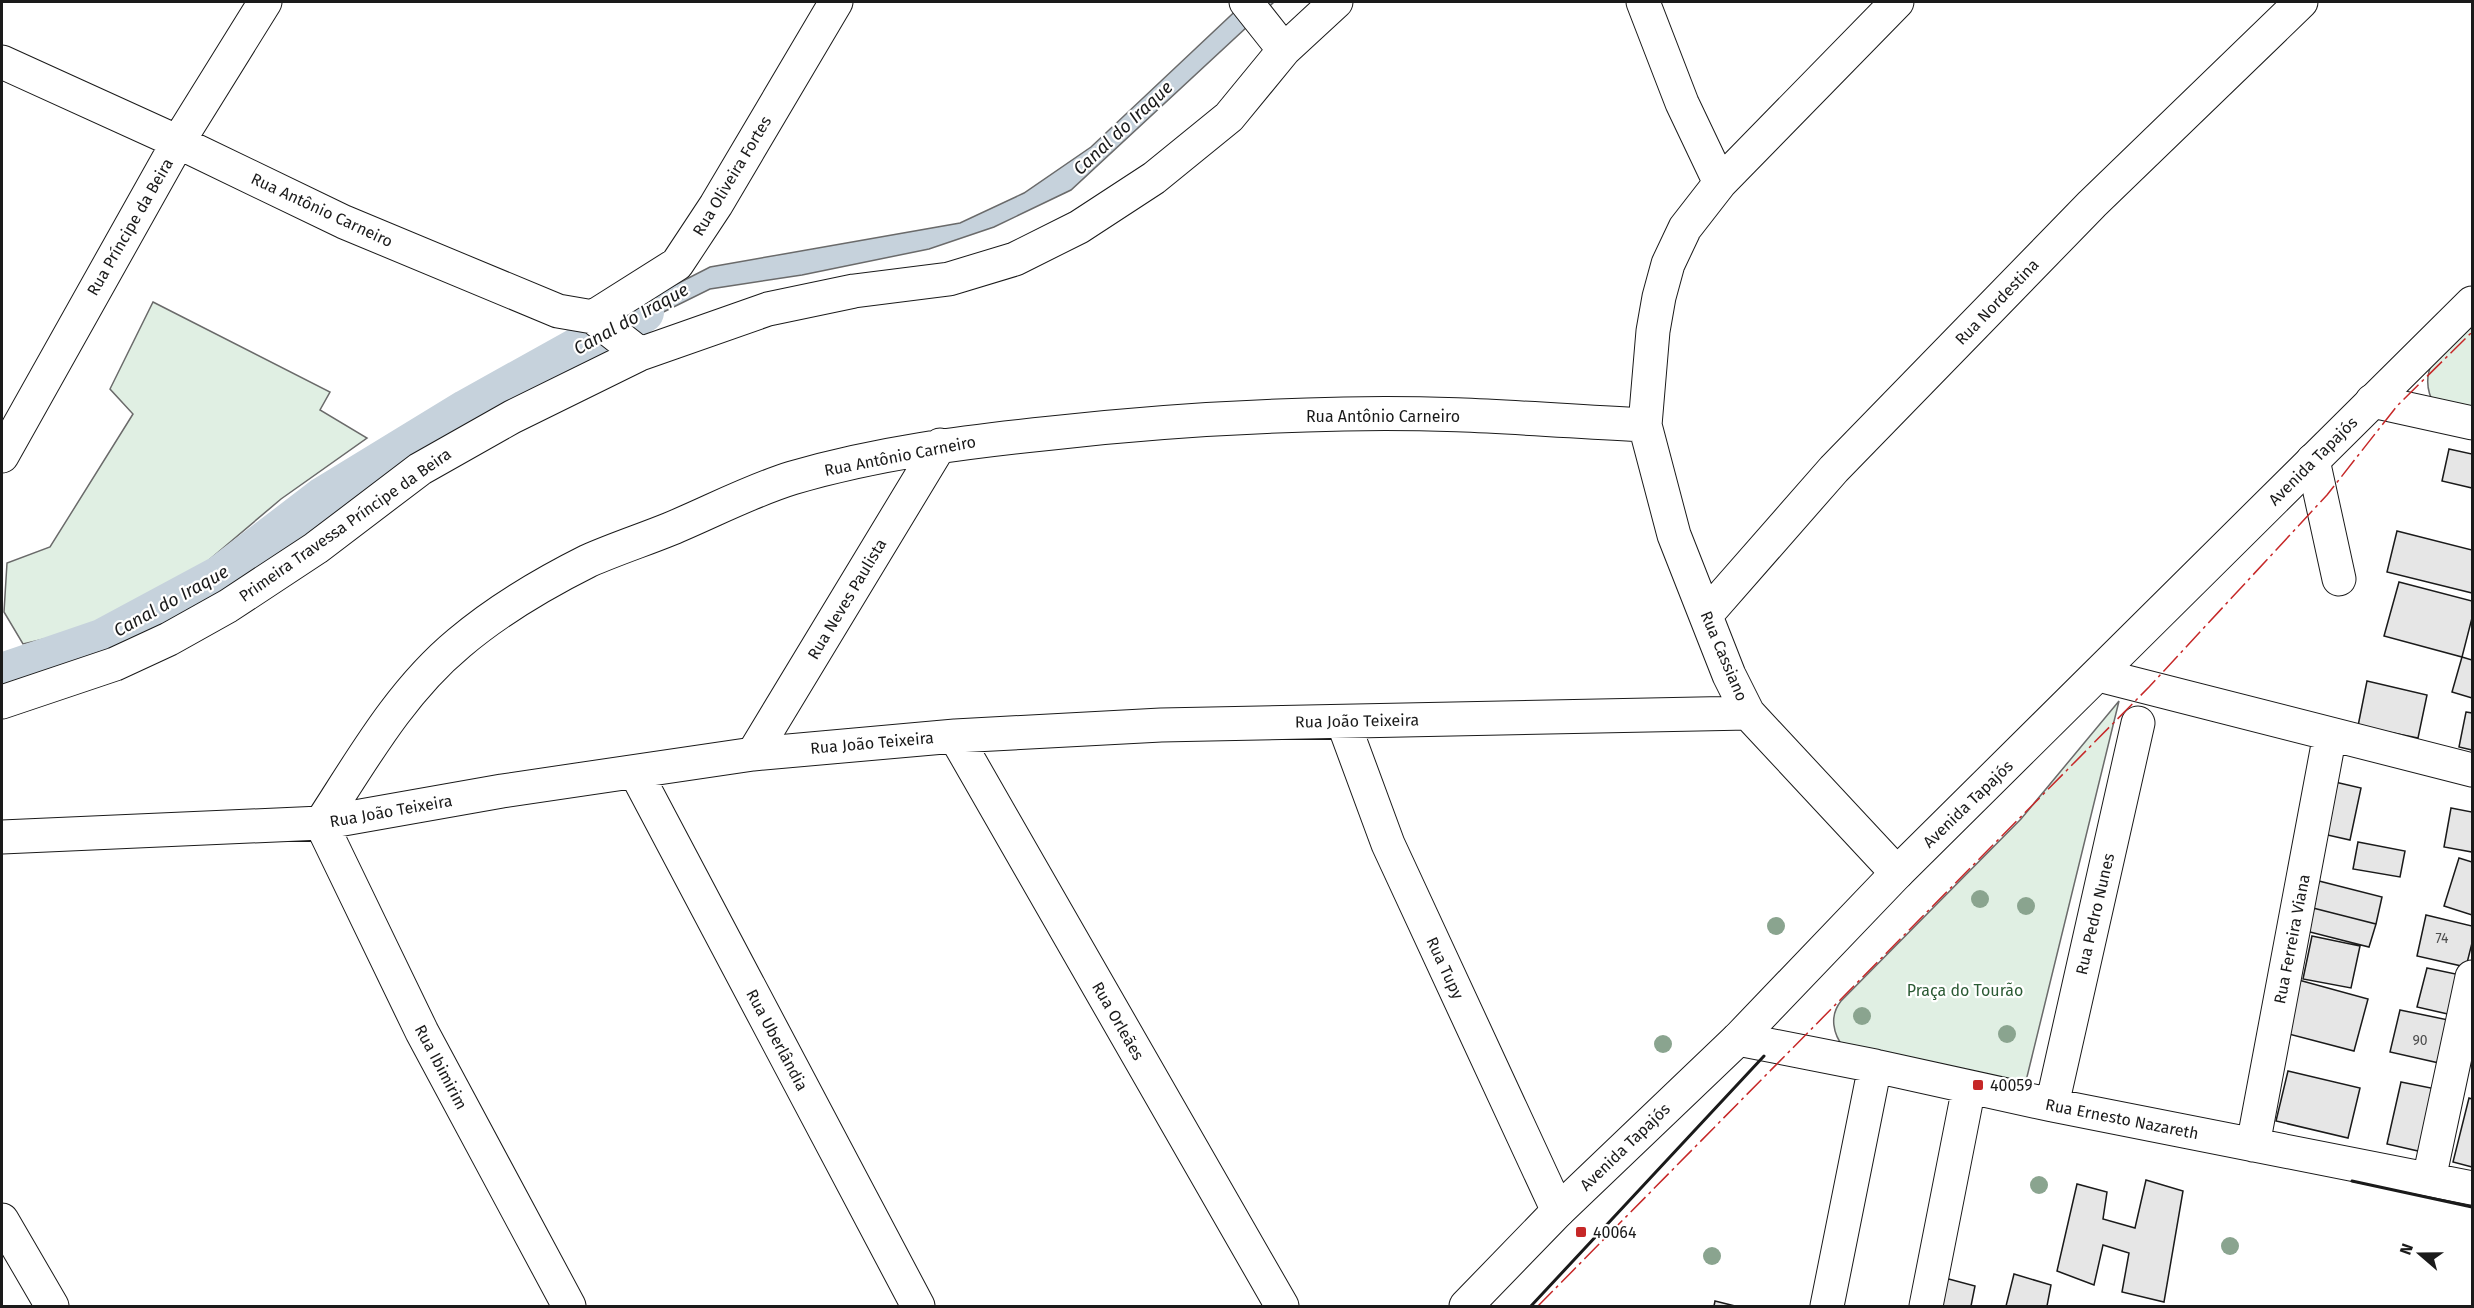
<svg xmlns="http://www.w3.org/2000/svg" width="2474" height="1308" font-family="'Fira Sans',sans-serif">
  <rect width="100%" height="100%" fill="#fff"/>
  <path fill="#e0efe3" stroke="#6a6a6a" stroke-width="1.5" d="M153,302L330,392L320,410L367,438L281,499L190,576L99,626L23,644L4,612L7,563L50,547L133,414L110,389Z
    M2472,316V416L2435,406C2412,367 2448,342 2472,316Z
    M2119,701L2025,1085L1844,1048C1833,1034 1829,1016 1841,1001L2021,819Z"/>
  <path fill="#c6d2dc" stroke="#6a6a6a" stroke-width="1.5" d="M1245,2H1274L1071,190L994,227L929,249L802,275L710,289L629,329L618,314L710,267L960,223L1024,193L1091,147Z"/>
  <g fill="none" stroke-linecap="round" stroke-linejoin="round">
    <path stroke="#c6d2dc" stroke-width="42" d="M2,674L102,640L221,576L323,498L467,410L643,312"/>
  </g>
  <path fill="#e6e6e6" stroke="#1a1a1a" stroke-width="1.5" d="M2449,449L2472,454V488L2442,481Z
    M2397,531L2472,550V593L2387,572Z
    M2399,582L2472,601V618L2462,657L2384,636Z
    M2462,657L2472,660V698L2452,692Z
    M2367,681L2427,695L2418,738L2358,726Z
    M2466,712L2472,713V750L2459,747Z
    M2335,782L2361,788L2350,840L2323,834Z
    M2451,808L2472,812V852L2444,847Z
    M2358,842L2405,851L2400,877L2353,869Z
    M2459,858L2472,862V915L2444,906Z
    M2319,881L2382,897L2376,924L2313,908Z
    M2313,908L2376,924L2369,947L2306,931Z
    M2426,915L2472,926V943L2466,967L2417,956Z
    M2312,936L2360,946L2351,988L2303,979Z
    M2427,968L2470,977L2461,1017L2417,1007Z
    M2295,979L2368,999L2354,1051L2281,1032Z
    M2400,1010L2458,1022L2448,1065L2390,1052Z
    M2288,1071L2360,1088L2348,1138L2276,1121Z
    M2401,1082L2441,1090L2427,1153L2387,1144Z
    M2469,1098L2472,1099V1167L2453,1162Z
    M2146,1180L2183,1191L2164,1302L2122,1292L2129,1253L2103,1245L2094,1285L2057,1271L2077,1184L2107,1192L2103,1219L2135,1228Z
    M2014,1274L2051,1285L2047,1306H2006Z
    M1945,1278L1975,1286L1971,1306H1938Z
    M1715,1301L1735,1306H1714Z"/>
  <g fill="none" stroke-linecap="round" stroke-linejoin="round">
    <defs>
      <path id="minor" d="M1246,2L1284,50
        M1643,2L1682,103L1720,183
        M2,62L178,142L344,222L558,311L593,317L640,354
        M593,317L677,264L716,205L836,2
        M2372,401L2472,423
        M2,456L178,142L265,2
        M2313,460L2339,579
        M1706,615L1834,469L2092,204L2301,2
        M2099,675L2472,770
        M2,702L115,664L169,639L228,606L316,548L420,469L512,417L640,354L768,309L854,291L949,279L1015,259L1079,227L1154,178L1229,117L1284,50L1336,2
        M1343,722L1388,844L1558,1211
        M955,736L1282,1306
        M753,754L940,445
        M636,773L918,1306
        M2,837L321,823L502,791L753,754L955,736L1161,725L1748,713
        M1897,873L1748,713L1729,675L1674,535L1645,425L1653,331L1659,297L1668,264L1685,228L1720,183L1897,2
        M1738,1039L1875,1066L2052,1105L2472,1188
        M2052,1105L2138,723
        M2253,1145L2330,734
        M2429,1179L2472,977
        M2,1220L52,1306
        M569,1306L422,1032L321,823C362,760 400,692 459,643C498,610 542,584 588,561C615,549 643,540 670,529C711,512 750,491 792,478C877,453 964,442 1052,433C1148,422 1247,416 1344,414C1444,411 1545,420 1645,425
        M1827,1306L1875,1066
        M1926,1306L1969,1087"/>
      <path id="major" d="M1466,1306L1558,1211L1738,1039L1897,873L2472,303"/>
    </defs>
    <use href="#minor" stroke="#1a1a1a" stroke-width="35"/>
    <use href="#major" stroke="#1a1a1a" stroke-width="35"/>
    <use href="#minor" stroke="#fff" stroke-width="33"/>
    <use href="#major" stroke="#fff" stroke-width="33"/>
    <path stroke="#1a1a1a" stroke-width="3" d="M2352,1181L2472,1207
      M1531,1306L1764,1056"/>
    <path stroke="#c62828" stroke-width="1.5" stroke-dasharray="21 4.5 3 4.5" stroke-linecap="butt" d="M1538,1306L2149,687L2327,495L2397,406L2472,332"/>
  </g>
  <g fill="#8aa48f">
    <circle cx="1980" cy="899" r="9"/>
    <circle cx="2026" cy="906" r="9"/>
    <circle cx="1776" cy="926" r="9"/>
    <circle cx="1862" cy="1016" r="9"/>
    <circle cx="2007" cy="1034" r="9"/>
    <circle cx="1663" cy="1044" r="9"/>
    <circle cx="2039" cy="1185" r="9"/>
    <circle cx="2230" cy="1246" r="9"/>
    <circle cx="1712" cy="1256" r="9"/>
  </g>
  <g fill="#c62828" stroke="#fff" stroke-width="2">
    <rect x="1972" y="1079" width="12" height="12" rx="3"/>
    <rect x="1575" y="1226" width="12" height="12" rx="3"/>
  </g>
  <g text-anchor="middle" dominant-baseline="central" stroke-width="4.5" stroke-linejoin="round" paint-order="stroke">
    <g font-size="14" fill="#4d4d4d">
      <text x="2442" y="938">74</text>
      <text x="2420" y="1040">90</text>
    </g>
    <g font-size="16" fill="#1a1a1a" stroke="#fff">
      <text transform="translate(732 176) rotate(-59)">Rua Oliveira Fortes</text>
      <text transform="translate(322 210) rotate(25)">Rua Antônio Carneiro</text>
      <text transform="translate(130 227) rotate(-60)">Rua Príncipe da Beira</text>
      <text transform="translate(1997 302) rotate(-46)">Rua Nordestina</text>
      <text x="1383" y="416">Rua Antônio Carneiro</text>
      <text transform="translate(900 456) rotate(-11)">Rua Antônio Carneiro</text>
      <text transform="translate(2313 461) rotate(-45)">Avenida Tapajós</text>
      <text transform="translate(345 525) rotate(-35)">Primeira Travessa Príncipe da Beira</text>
      <text transform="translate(847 599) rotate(-59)">Rua Neves Paulista</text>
      <text transform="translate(1724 656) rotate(67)">Rua Cassiano</text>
      <text transform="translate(1357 721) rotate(-1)">Rua João Teixeira</text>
      <text transform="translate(872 743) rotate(-5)">Rua João Teixeira</text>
      <text transform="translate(1968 804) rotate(-44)">Avenida Tapajós</text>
      <text transform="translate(391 811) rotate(-10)">Rua João Teixeira</text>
      <text transform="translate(2095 914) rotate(-77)">Rua Pedro Nunes</text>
      <text transform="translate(2292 939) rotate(-79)">Rua Ferreira Viana</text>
      <text transform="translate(1445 968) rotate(65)">Rua Tupy</text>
      <text transform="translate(1118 1021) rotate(60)">Rua Orleães</text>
      <text transform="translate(777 1040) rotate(62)">Rua Uberlândia</text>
      <text transform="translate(441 1067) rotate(62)">Rua Ibimirim</text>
      <text transform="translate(2122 1119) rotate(11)">Rua Ernesto Nazareth</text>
      <text transform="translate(1625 1147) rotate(-44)">Avenida Tapajós</text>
    </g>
    <g font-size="16" fill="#2b5a34" stroke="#fff">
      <text x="1965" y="990">Praça do Tourão</text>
    </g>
    <g font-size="16" fill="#1a1a1a" stroke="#fff" text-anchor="start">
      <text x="1990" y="1085">40059</text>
      <text x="1593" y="1232">40064</text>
    </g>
    <g font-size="18" font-style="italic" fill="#1a1a1a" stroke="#fff">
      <text transform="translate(1123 128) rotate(-43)">Canal do Iraque</text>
      <text transform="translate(631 319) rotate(-29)">Canal do Iraque</text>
      <text transform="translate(171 601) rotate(-29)">Canal do Iraque</text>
    </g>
  </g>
  <rect width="2474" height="1308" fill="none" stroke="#1a1a1a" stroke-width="6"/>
  <g transform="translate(2420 1254) rotate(290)" stroke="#ffffff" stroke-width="4.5" paint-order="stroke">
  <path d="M0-4.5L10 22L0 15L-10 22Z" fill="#1a1a1a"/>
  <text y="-9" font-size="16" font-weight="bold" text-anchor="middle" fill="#1a1a1a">N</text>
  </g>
</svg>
